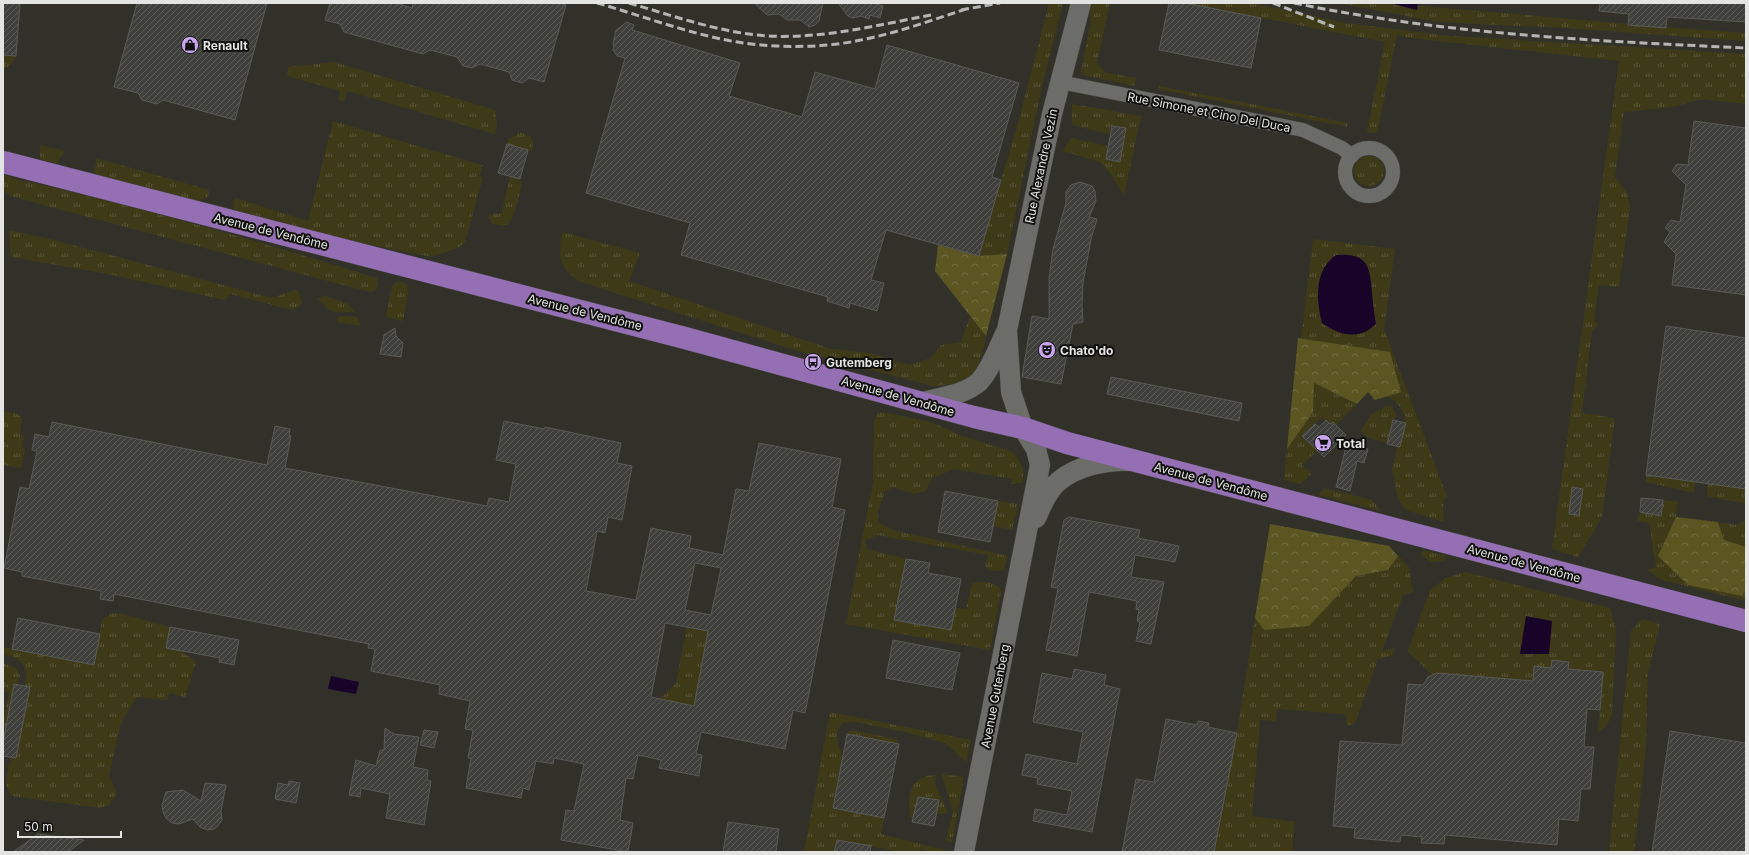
<svg xmlns="http://www.w3.org/2000/svg" width="1749" height="855" font-family="Inter,sans-serif">
  <defs>
    <pattern id="grass-tufts" width="24" height="20" patternUnits="userSpaceOnUse"><rect width="24" height="20" fill="#3e3a18"/><path d="M3 7l-1-3M5 7V3M7 7l1-3M15 17l-1-3M17 17v-4M19 17l1-3" fill="none" stroke="#5a5639"/></pattern>
    <pattern id="forest-crowns" width="20" height="18" patternUnits="userSpaceOnUse"><rect width="20" height="18" fill="#5b5522"/><path d="M2 6a3 3 0 1 1 6 0M12 15a3 3 0 1 1 6 0" fill="none" stroke="#726d42"/></pattern>
    <pattern id="building-hatch" width="6" height="6" patternUnits="userSpaceOnUse"><rect width="6" height="6" fill="#3f3f3c"/><path d="M-1 1l2-2M0 6l6-6M5 7l2-2" fill="none" stroke="#5b5b58"/></pattern>
  </defs>
  <rect width="100%" height="100%" fill="#272725"/>
  <path fill="#323129" d="M3,3H1746V852H3Z"/>
  <path fill="url(#grass-tufts)" d="M1049,3H1063L1041,90L1007,254L979,256L1018,123Z
    M1093,3H1110L1097,63L1105,72L1136,78L1135,86L1086,76L1081,72L1091,19L1090,8Z
    M1185,3H1252L1345,23L1451,36L1746,54V104L1702,99L1672,107L1624,112L1615,177L1627,193L1630,207L1619,287L1599,285L1594,320L1598,325L1592,331L1582,413L1615,418L1602,517L1578,557L1552,549L1619,61L1411,38L1397,35L1377,133L1367,132L1385,42Z
    M1338,3H1389L1417,10L1418,6C1527,14 1636,26 1746,33V41L1565,28L1439,22Z
    M3,55L16,56L14,61L3,71Z
    M334,62L495,110L497,123L495,134L347,91L344,101L338,100L340,91L287,76L288,67Z
    M1159,86L1348,123L1347,127L1158,89Z
    M1072,104L1141,116L1124,195L1110,173L1100,162L1063,151L1071,138L1108,146L1106,159L1119,162L1125,128L1111,126L1109,134L1072,125Z
    M333,121L485,166H482L479,176L483,177L465,242L460,247L431,257L299,230L234,213L233,203L235,198L308,221Z
    M521,132L530,136L533,142L532,151L507,144L509,139Z
    M40,145L65,151L56,164L40,159Z
    M1354 171a15 15 0 1 1 30 0a15 15 0 1 1-30 0Z
    M96,158L209,190L208,197L197,202L97,176L94,171Z
    M3,174L20,181H25C143,208 261,242 377,278L378,284L376,290L371,292L354,288L10,196L3,189Z
    M510,176L522,181C520,190 515,222 506,225C502,227 495,224 491,223L488,215L502,213Z
    M9,230L54,240L272,298L295,290L299,292L302,303L300,306L293,310L230,294L225,300L108,274L11,257Z
    M562,232L640,253L629,281L831,349L870,353L909,365L931,358L941,345L961,342L970,316L986,336C978,374 974,384 933,386L798,351L578,281C557,263 559,259 562,232Z
    M1313,239L1395,249L1384,329L1447,497L1443,500L1444,522L1406,510L1398,499L1392,469L1405,417L1401,408L1395,401L1387,396L1401,391L1390,352L1301,339Z
    M400,281L407,285L408,293L403,321L386,317L392,287L395,283Z
    M325,296L347,303L355,312C347,311 336,314 329,310C324,307 323,301 317,299Z
    M340,316L357,317L361,326L338,322L337,319Z
    M1314,383L1357,404L1336,425L1333,422L1330,424L1322,417L1302,436L1317,451L1302,465L1312,474L1300,484L1284,480L1287,449L1313,412Z
    M1386,406H1391L1397,414L1393,420L1388,443L1366,437L1361,430L1371,415Z
    M3,411L18,414L22,419L20,435L24,436L22,446L25,450L21,468L3,465Z
    M881,412L931,422L962,436L1007,450L1015,454L1023,469V482L1012,484V479L954,469L932,478L926,491L913,494L893,487L885,491L878,512L879,523L893,530L1008,556L1004,570L992,571L985,567L988,555L877,535L865,541L867,549L906,559L895,620L951,630L956,608L966,609L972,584C981,579 990,582 999,587L1001,592L990,650L846,624L873,482L874,421L877,414Z
    M1646,475L1695,482L1694,493L1646,482Z
    M1708,483L1746,489V504L1707,496Z
    M1324,488L1372,500L1381,511L1319,495Z
    M1663,500L1678,502L1676,517L1658,556L1742,596L1746,590V601L1662,580L1647,570L1656,567L1649,523L1637,521L1640,512L1661,516Z
    M998,501L1018,504L1012,530L993,526Z
    M1746,519V547L1724,540L1718,522L1737,525Z
    M1423,550L1446,556L1444,561L1431,562L1421,555Z
    M1398,556L1409,567L1413,592L1403,595L1382,651L1394,648L1393,655L1378,659L1356,721L1352,725H1347L1345,714L1277,709L1276,721L1260,720L1252,816L1295,822L1292,852H1214L1237,733L1255,618L1264,630L1309,626L1356,576L1388,570Z
    M1465,572L1610,608L1616,629L1612,715L1606,726L1598,733L1603,672L1568,669L1569,662L1553,660L1551,668L1534,667L1533,681L1439,673L1432,675L1408,651L1430,590L1446,578Z
    M114,613L122,614L170,627L179,650L196,662L185,697L169,693L168,700L137,697L122,720L116,744L109,776L117,793L109,805L100,808L12,796C2,785 8,771 11,757L16,758L30,687L25,686C28,666 23,657 3,655V647L94,665L102,620L108,615Z
    M1642,619L1660,624L1648,673L1646,748L1634,852H1609L1631,631Z
    M687,627L708,631L694,706L660,699L676,683Z
    M3,663L16,668L20,675L17,685L14,684L3,743V723L9,692L3,691Z
    M830,712L971,740L966,762L945,743L905,732L856,722L843,723C830,735 842,746 842,761C842,775 836,794 833,808L884,818L881,834L949,851V852H934L920,849L919,852H900L837,840L834,852H804Z
    M851,730L896,739L899,744L847,734Z
    M942,774L964,777L952,842L946,841L953,812Z
    M936,775L935,784L948,813L936,814L939,800L918,797L912,822C906,800 908,775 936,775Z"/>
  <path fill="url(#forest-crowns)" d="M938,245L979,256L1007,254L986,336L935,271Z
    M1298,338L1390,352L1401,392L1375,400L1368,392L1357,404L1314,383L1313,412L1287,449Z
    M1676,517L1718,522L1724,540L1746,547V590L1742,596L1688,585L1658,556Z
    M1270,524L1389,546L1398,556L1388,570L1356,576L1309,626L1264,630L1255,618Z"/>
  <path fill="#180428" d="M1389,3H1418L1417,10Z
    M1336,255C1367,253 1370,265 1372,293C1373,303 1374,314 1376,324C1359,341 1339,335 1322,323C1316,300 1314,270 1336,255Z
    M1526,616L1552,621L1549,654H1520Z
    M331,676L359,682L356,694L328,689Z"/>
  <path fill="url(#building-hatch)" stroke="#595956" fill-rule="evenodd" d="M3,3H20L16,56L3,55Z
    M137,3H267L235,120L163,100L157,104L142,100L138,93L114,87Z
    M330,3H396L412,8L413,3H559L566,5L544,82L529,78L522,83L512,80L509,72L480,64L472,68L463,66L457,57L430,50L423,54L344,32L340,24L325,20Z
    M754,3H823L819,21L815,25L809,27L800,20H787L779,14L767,15Z
    M838,3H873L883,6L880,18L870,15L869,19L861,16L853,18L848,16Z
    M1169,3H1185L1261,18L1251,68L1159,50Z
    M1600,3H1746V22L1667,17L1666,28L1628,25L1629,14L1599,11Z
    M627,22L634,25L632,30L740,63L729,96L802,117L815,72L875,89L887,45L1019,83L992,177L1001,180L979,256L886,230L871,280L884,283L877,311L850,303L849,308L827,301L828,297L681,255L690,223L586,193L625,58L617,56L613,50L614,46L613,44L616,30Z
    M1694,121L1746,128V295L1672,285L1676,254L1664,242L1670,232L1665,228L1671,220L1680,222L1686,185L1672,171L1677,164L1688,165Z
    M1112,126L1126,128L1120,162L1106,159Z
    M507,144L528,150L520,179L498,173Z
    M1080,182L1092,186L1095,191L1096,201L1089,217L1097,219L1091,239L1083,283L1082,304L1083,322L1073,324L1061,384L1022,377L1032,316L1049,319V278L1053,249L1066,203V192L1071,185Z
    M1666,326L1746,338V489L1646,475Z
    M395,328L396,336L403,343L401,357L380,354L384,335Z
    M1111,377L1242,403L1239,421L1107,394Z
    M1326,420L1330,424L1333,422L1346,435L1324,457L1302,436L1315,424L1319,427Z
    M1393,420L1406,423L1400,447L1387,444Z
    M504,421L544,429L545,427L621,443L617,463L632,466L622,520L608,517L605,533L597,531L586,591L636,600L651,528L691,536L689,548L723,555L736,489L749,491L759,443L841,459L832,507L845,510L805,713L793,710L785,749L701,732L696,754L702,755L699,776L659,768L661,760L638,755L633,779L626,778L620,820L633,823L628,852L561,840L566,810L574,811L584,764L554,758L553,764L536,761L529,790L523,788L521,798L466,788L471,758H468L473,730L465,729L470,701L439,694L440,685L371,671L375,649L368,648L369,644L114,594L113,601L100,599L101,591L22,576V572L4,568L20,487L29,489L37,451L32,450L35,434L49,437L52,422L267,465L275,426L290,429L289,435L291,436L285,468L487,506L489,498L509,502L516,464L496,460ZM695,563L721,568L711,615L685,610ZM665,623L708,631L694,706L651,697Z
    M1347,443L1368,449L1364,463L1357,461L1350,491L1336,487Z
    M1572,487L1583,489L1579,515L1569,514Z
    M945,491L998,501L990,542L938,532Z
    M1641,498L1663,500L1661,516L1640,512Z
    M1069,517L1140,530L1138,538L1179,546L1175,562L1135,555L1131,577L1164,582L1151,644L1136,641L1140,622L1137,621L1139,610L1136,609L1137,601L1089,592L1077,656L1046,650L1058,588L1051,587L1064,520Z
    M906,559L930,563L928,573L961,579L951,630L894,620Z
    M18,618L100,634L94,665L12,649Z
    M170,627L239,640L234,665L219,662L220,658L166,648Z
    M893,640L960,653L952,690L886,678Z
    M1552,660L1569,662L1568,669L1603,672L1600,710L1587,709L1584,747H1594L1590,789H1581L1578,821L1559,819L1557,845L1445,835L1444,844L1421,843L1422,837L1401,835L1400,842L1367,839L1354,838L1355,828L1333,826L1340,741L1402,745L1408,684L1423,685L1428,677L1437,673L1533,681L1534,666L1551,668Z
    M1074,669L1106,675L1104,685L1120,689L1092,832L1033,821L1035,809L1067,815L1072,791L1037,784L1038,778L1022,775L1026,754L1077,764L1083,732L1033,722L1042,673L1072,679Z
    M14,684L30,687L16,758L3,756V743Z
    M1166,719L1197,725L1198,721L1209,723L1208,727L1237,733L1214,852H1122L1136,779L1154,782Z
    M385,728L394,734L419,737L413,767L428,770L427,780L431,781L424,825L386,818L390,794L361,788L360,797L349,795L356,760L376,766L380,750H384Z
    M424,730L438,732L434,748L420,745Z
    M1670,731L1746,743V852H1652Z
    M847,734L899,744L884,818L833,808Z
    M289,781L300,783L296,803L275,799L278,783L288,785Z
    M205,783L226,785L221,811L222,820L218,826L214,829L207,830L200,827L193,819L179,824L172,823L166,818L163,812L162,805L166,792L183,790L201,801Z
    M918,797L939,800L934,826L912,822Z
    M728,822L779,829L776,852H723Z
    M38,834L84,840L68,852H13Z
    M837,840L871,846L870,852H834Z"/>
  <g fill="none" stroke-linecap="round" stroke-linejoin="round">
    <defs>
      <path id="street" d="M1060,82L1303,130L1342,148L1352,156
        M1345 172a24 24 0 1 1 48 0a24 24 0 1 1-48 0Z"/>
      <path id="secondary" d="M923,402C941,397 964,395 979,382C991,369 998,348 1006,332
        M1036,518C1042,505 1048,490 1059,481C1077,466 1106,460 1129,461
        M964,852L1040,465L1036,449L1023,428L1011,392L1007,330L1052,114L1081,3"/>
      <path id="primary" d="M3,162L685,338L974,417L1023,428L1067,443L1746,621"/>
    </defs>
    <use href="#street" stroke="#434341" stroke-width="15"/>
    <use href="#secondary" stroke="#434341" stroke-width="21"/>
    <use href="#primary" stroke="#434341" stroke-width="23"/>
    <use href="#street" stroke="#6c6c69" stroke-width="14"/>
    <use href="#secondary" stroke="#6c6c69" stroke-width="20"/>
    <use href="#primary" stroke="#946fb3" stroke-width="22"/>
    <path stroke="#b5b5b3" stroke-width="3" stroke-dasharray="8 4" stroke-linecap="butt" d="M597,3C643,16 695,36 743,43C782,48 823,48 861,40C897,33 932,20 966,9
      M629,3C674,16 721,33 768,36C823,39 878,25 931,15
      M1273,3L1334,27
      M1294,3C1443,34 1595,41 1746,48
      M961,10L1000,3"/>
  </g>
  <defs>
    <symbol id="shop-disc" viewBox="-11 -11 22 22"><circle r="9.5" fill="#c9a5ee" stroke="#10100f"/><path d="M-5-2.5h2.3a2.7 3.5 0 0 1 5.4 0H5L5.5 6h-11ZM-1.5-2.5h3a1.5 2.3 0 0 0-3 0Z" fill="#111"/></symbol>
    <symbol id="theatre-disc" viewBox="-11 -11 22 22"><circle r="9.5" fill="#c9a5ee" stroke="#10100f"/><path d="M-5-5.5Q0-4 5-5.5V0Q5 5 0 6Q-5 5-5 0ZM-3.3-2.5H-1v1.5H-3.3ZM1-2.5H3.3v1.5H1ZM-2.8 1Q0 5.5 2.8 1Z" fill="#111"/></symbol>
    <symbol id="bus-disc" viewBox="-11 -11 22 22"><circle r="9.5" fill="#c9a5ee" stroke="#10100f"/><path d="M-5-6H5V4H4V6H2V4H-2V6H-4V4H-5ZM-3.5-4V0h7V-4ZM-3.5 1.2v1.5H-2V1.2ZM2 1.2v1.5H3.5V1.2Z" fill="#111"/></symbol>
    <symbol id="supermarket-disc" viewBox="-11 -11 22 22"><circle r="9.5" fill="#c9a5ee" stroke="#10100f"/><path d="M-6-5.5h2.5l.6 2H6L4.5 2H-2.5L-4.4-4H-6ZM-1.5 3.2a1.3 1.3 0 1 0 .1 0ZM3 3.2a1.3 1.3 0 1 0 .1 0Z" fill="#111"/></symbol>
  </defs>
  <g fill-rule="evenodd">
    <use href="#shop-disc" x="180" y="35" width="20" height="20"/>
    <use href="#theatre-disc" x="1037" y="340" width="20" height="20"/>
    <use href="#bus-disc" x="803" y="352" width="20" height="20"/>
    <use href="#supermarket-disc" x="1313" y="433" width="20" height="20"/>
  </g>
  <g text-anchor="middle" dominant-baseline="central" stroke-width="4" stroke-linejoin="round" paint-order="stroke">
    <g font-size="12" font-weight="bold" fill="#e4e4e2" stroke="#10100f" text-anchor="start">
      <text x="203" y="45">Renault</text>
      <text x="1060" y="350">Chato'do</text>
      <text x="826" y="362">Gutemberg</text>
      <text x="1336" y="443">Total</text>
    </g>
    <g font-size="12" fill="#e4e4e2" stroke="#10100f">
      <text transform="translate(1209 112) rotate(11)">Rue Simone et Cino Del Duca</text>
      <text transform="translate(1041 166) rotate(-78)">Rue Alexandre Vezin</text>
      <text transform="translate(271 231) rotate(14)">Avenue de Vendôme</text>
      <text transform="translate(585 312) rotate(14)">Avenue de Vendôme</text>
      <text transform="translate(898 396) rotate(16)">Avenue de Vendôme</text>
      <text transform="translate(1211 481) rotate(15)">Avenue de Vendôme</text>
      <text transform="translate(1524 563) rotate(15)">Avenue de Vendôme</text>
      <text transform="translate(995 696) rotate(-79)">Avenue Gutenberg</text>
    </g>
  </g>
  <rect width="1749" height="855" fill="none" stroke="#e4e4e2" stroke-width="8"/>
  <path d="M18 831v6h103v-6" fill="none" stroke="#e4e4e2" stroke-width="2"/>
  <text x="24" y="831" font-size="12" fill="#e4e4e2" stroke="#10100f" stroke-width="3" paint-order="stroke">50 m</text>
</svg>
